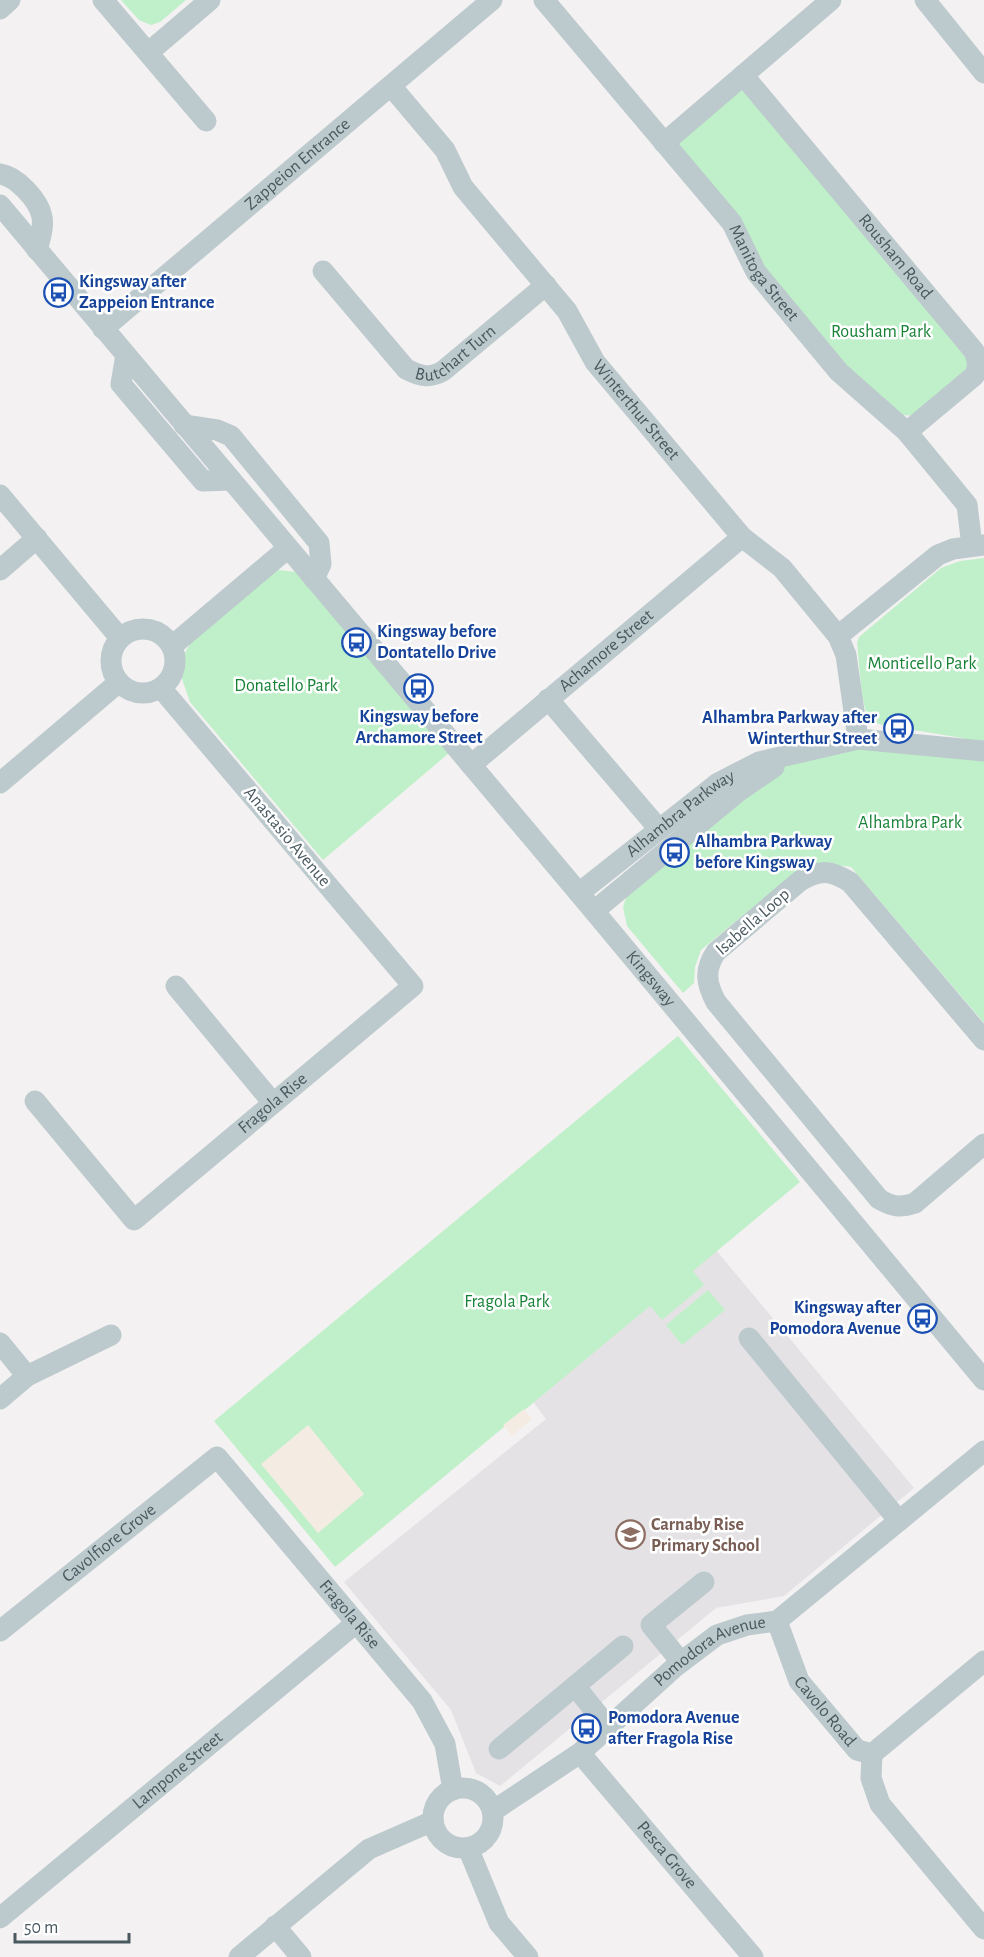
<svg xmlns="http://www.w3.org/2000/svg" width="984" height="1957" font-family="'Alegreya Sans',sans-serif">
  <rect width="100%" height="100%" fill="#f3f1f1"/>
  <path fill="#e4e2e4" d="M701,1232L914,1488L784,1596L716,1608L500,1786L476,1773L451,1710L344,1582L546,1419L528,1395Z"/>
  <path fill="#c0f0c9" d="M121,0H186L160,22L151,25L139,20Z
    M742,89L965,352L970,368L916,416L902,415L845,368L764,269L675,145Z
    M984,558V744L962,738L883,725C879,724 873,722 870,719C861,711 859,658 857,643L859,637L941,568L960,561Z
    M279,570L296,572L449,753L323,860L190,702L180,673L182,658L191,642L271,572Z
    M858,739L984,759V1023L851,867L845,866L807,863L701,950L695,967L694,983L683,993L627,926L623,907L629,889L791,754Z
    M678,1036L800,1182L693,1271L704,1285L662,1320L650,1306L335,1567L214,1421Z
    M708,1290L725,1310L682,1345L666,1325Z"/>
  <path fill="#f4ebe2" d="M524,1409L532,1419L512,1436L503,1425Z
    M308,1425L364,1494L318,1533L261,1464Z"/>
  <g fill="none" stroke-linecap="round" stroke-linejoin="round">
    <g stroke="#bcc9cd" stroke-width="21">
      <path d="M103,0L206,121"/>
      <path id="s1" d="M544,0L732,223L756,272L839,372L907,432L967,505L972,546"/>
      <path d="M925,0L984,73"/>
      <path d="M0,9L10,0"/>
      <path d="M149,52L210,0"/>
      <path id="s2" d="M743,75L974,351C978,361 979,368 974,376L907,432"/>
      <path id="s3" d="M391,86L445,150L463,187L567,311L595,362L742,537L782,568L838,636L846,655L858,739"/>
      <path d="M664,143L831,0"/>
      <path d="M0,174C16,176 39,200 42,217C44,227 40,239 37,250"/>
      <path id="s4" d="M0,205L594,911L984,1380"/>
      <path id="s5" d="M323,271L406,369C420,376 429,379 443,371L546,285"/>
      <path id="s6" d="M103,329L492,0"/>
      <path d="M126,355L121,384L203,481L231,480"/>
      <path d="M184,425L217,430L231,436L319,543L321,564L314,579"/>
      <path d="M0,495L120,638"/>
      <path d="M0,570L37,538"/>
      <circle cx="143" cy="661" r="32"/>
      <path d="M838,636L938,555L953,549L984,545"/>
      <path d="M172,646L288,548"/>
      <path d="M548,699L659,829"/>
      <path id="s7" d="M471,765L742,537"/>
      <path d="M0,783L119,682"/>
      <path id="s8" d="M579,893L718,783L759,762L858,739L984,751"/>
      <path d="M594,911L739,791L774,767"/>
      <path d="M176,986L273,1103"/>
      <path d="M984,1040L850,882C830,870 820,869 800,881L716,952C704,970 706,983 716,1002L879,1199C893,1207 900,1208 915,1203L984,1144"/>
      <path id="s9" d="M35,1101L134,1220L413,986L161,688"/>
      <path d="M749,1338L899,1521"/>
      <path d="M0,1343L27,1376"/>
      <path d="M0,1399L27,1376L111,1335"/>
      <path id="s10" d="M777,1621L799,1681L857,1750L872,1754L984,1661"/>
      <path id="s11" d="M0,1631L217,1457L422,1701L445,1744L453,1790"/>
      <path d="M681,1662L651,1625L704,1582"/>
      <path d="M608,1727L575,1686L623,1646"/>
      <path d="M499,1749L575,1686"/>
      <path id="s12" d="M580,1753L753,1957"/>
      <path d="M872,1754L871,1778L880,1804L984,1929"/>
      <circle cx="463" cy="1818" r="30"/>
      <path id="s13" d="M493,1811L580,1753L676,1666L717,1635L747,1625L777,1621L984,1451"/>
      <path d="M468,1848L499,1923L528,1957"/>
      <path id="s14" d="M0,1918L356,1623"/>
      <path d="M275,1926L301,1957"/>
      <path d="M239,1957L369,1849L433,1821"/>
    </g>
  </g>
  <defs>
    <symbol id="bus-ring" viewBox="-11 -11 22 22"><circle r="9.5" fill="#fff" stroke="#1a4fb4" stroke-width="1.5"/><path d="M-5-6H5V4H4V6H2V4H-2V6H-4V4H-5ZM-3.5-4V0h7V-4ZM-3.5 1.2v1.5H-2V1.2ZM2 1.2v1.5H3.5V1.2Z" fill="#1a4fb4"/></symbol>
    <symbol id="school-ring" viewBox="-11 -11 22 22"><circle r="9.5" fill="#fff" stroke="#8d6e63" stroke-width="1.5"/><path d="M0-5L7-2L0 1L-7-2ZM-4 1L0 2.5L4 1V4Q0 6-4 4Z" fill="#8d6e63"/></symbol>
  </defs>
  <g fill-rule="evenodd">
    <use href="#bus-ring" x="42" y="276" width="33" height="33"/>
    <use href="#bus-ring" x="340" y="626" width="33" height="33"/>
    <use href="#bus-ring" x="402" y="672" width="33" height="33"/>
    <use href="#bus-ring" x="882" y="712" width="33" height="33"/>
    <use href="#bus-ring" x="658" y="836" width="33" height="33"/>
    <use href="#bus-ring" x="906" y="1302" width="33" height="33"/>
    <use href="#school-ring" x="614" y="1518" width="33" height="33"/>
    <use href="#bus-ring" x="570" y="1712" width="33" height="33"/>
  </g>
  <g text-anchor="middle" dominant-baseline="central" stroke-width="5" stroke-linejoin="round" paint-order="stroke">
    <g font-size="18" fill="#48595f" stroke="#fff">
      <text stroke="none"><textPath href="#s6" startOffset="255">Zappeion Entrance</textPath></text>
      <text stroke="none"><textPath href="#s2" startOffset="237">Rousham Road</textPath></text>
      <text stroke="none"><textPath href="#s1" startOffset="351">Manitoga Street</textPath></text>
      <text stroke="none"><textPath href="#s5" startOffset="186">Butchart Turn</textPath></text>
      <text stroke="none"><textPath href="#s3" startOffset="408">Winterthur Street</textPath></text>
      <text stroke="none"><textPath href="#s7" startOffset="177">Achamore Street</textPath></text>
      <text stroke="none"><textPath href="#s8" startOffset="129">Alhambra Parkway</textPath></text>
      <text transform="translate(287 837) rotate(50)">Anastasio Avenue</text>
      <text transform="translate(753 922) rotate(-41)">Isabella Loop</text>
      <text stroke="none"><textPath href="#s4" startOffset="1011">Kingsway</textPath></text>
      <text stroke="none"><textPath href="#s9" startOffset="336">Fragola Rise</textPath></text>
      <text stroke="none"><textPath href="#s11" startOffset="140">Cavolfiore Grove</textPath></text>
      <text stroke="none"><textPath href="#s11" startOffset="484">Fragola Rise</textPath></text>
      <text stroke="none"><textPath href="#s13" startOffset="272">Pomodora Avenue</textPath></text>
      <text stroke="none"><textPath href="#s10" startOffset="104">Cavolo Road</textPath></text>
      <text stroke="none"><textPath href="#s14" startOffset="231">Lampone Street</textPath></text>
      <text stroke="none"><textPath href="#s12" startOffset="134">Pesca Grove</textPath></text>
    </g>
    <g font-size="18" font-weight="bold" fill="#164399" stroke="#fff" text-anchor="start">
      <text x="79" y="282">Kingsway after<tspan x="79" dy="21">Zappeion Entrance</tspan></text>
      <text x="377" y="632">Kingsway before<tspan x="377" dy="21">Dontatello Drive</tspan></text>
      <text x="419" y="717" text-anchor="middle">Kingsway before<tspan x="419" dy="21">Archamore Street</tspan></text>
      <text x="877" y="718" text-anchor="end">Alhambra Parkway after<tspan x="877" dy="21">Winterthur Street</tspan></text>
      <text x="695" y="842">Alhambra Parkway<tspan x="695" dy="21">before Kingsway</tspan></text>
      <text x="901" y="1308" text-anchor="end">Kingsway after<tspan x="901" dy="21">Pomodora Avenue</tspan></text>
      <text x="608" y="1718">Pomodora Avenue<tspan x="608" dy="21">after Fragola Rise</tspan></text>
    </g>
    <g font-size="18" fill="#178236" stroke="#fff">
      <text x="881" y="332">Rousham Park</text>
      <text x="922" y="664">Monticello Park</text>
      <text x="286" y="686">Donatello Park</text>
      <text x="910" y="823">Alhambra Park</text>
      <text x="507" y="1302">Fragola Park</text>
    </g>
    <g font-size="18" font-weight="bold" fill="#785e54" stroke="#fff" text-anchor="start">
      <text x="651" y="1525">Carnaby Rise<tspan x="651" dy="21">Primary School</tspan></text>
    </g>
  </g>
  <path d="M15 1933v9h114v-9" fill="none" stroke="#48595f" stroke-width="3"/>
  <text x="24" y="1933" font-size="18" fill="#48595f" stroke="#ffffff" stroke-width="4.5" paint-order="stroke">50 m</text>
</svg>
